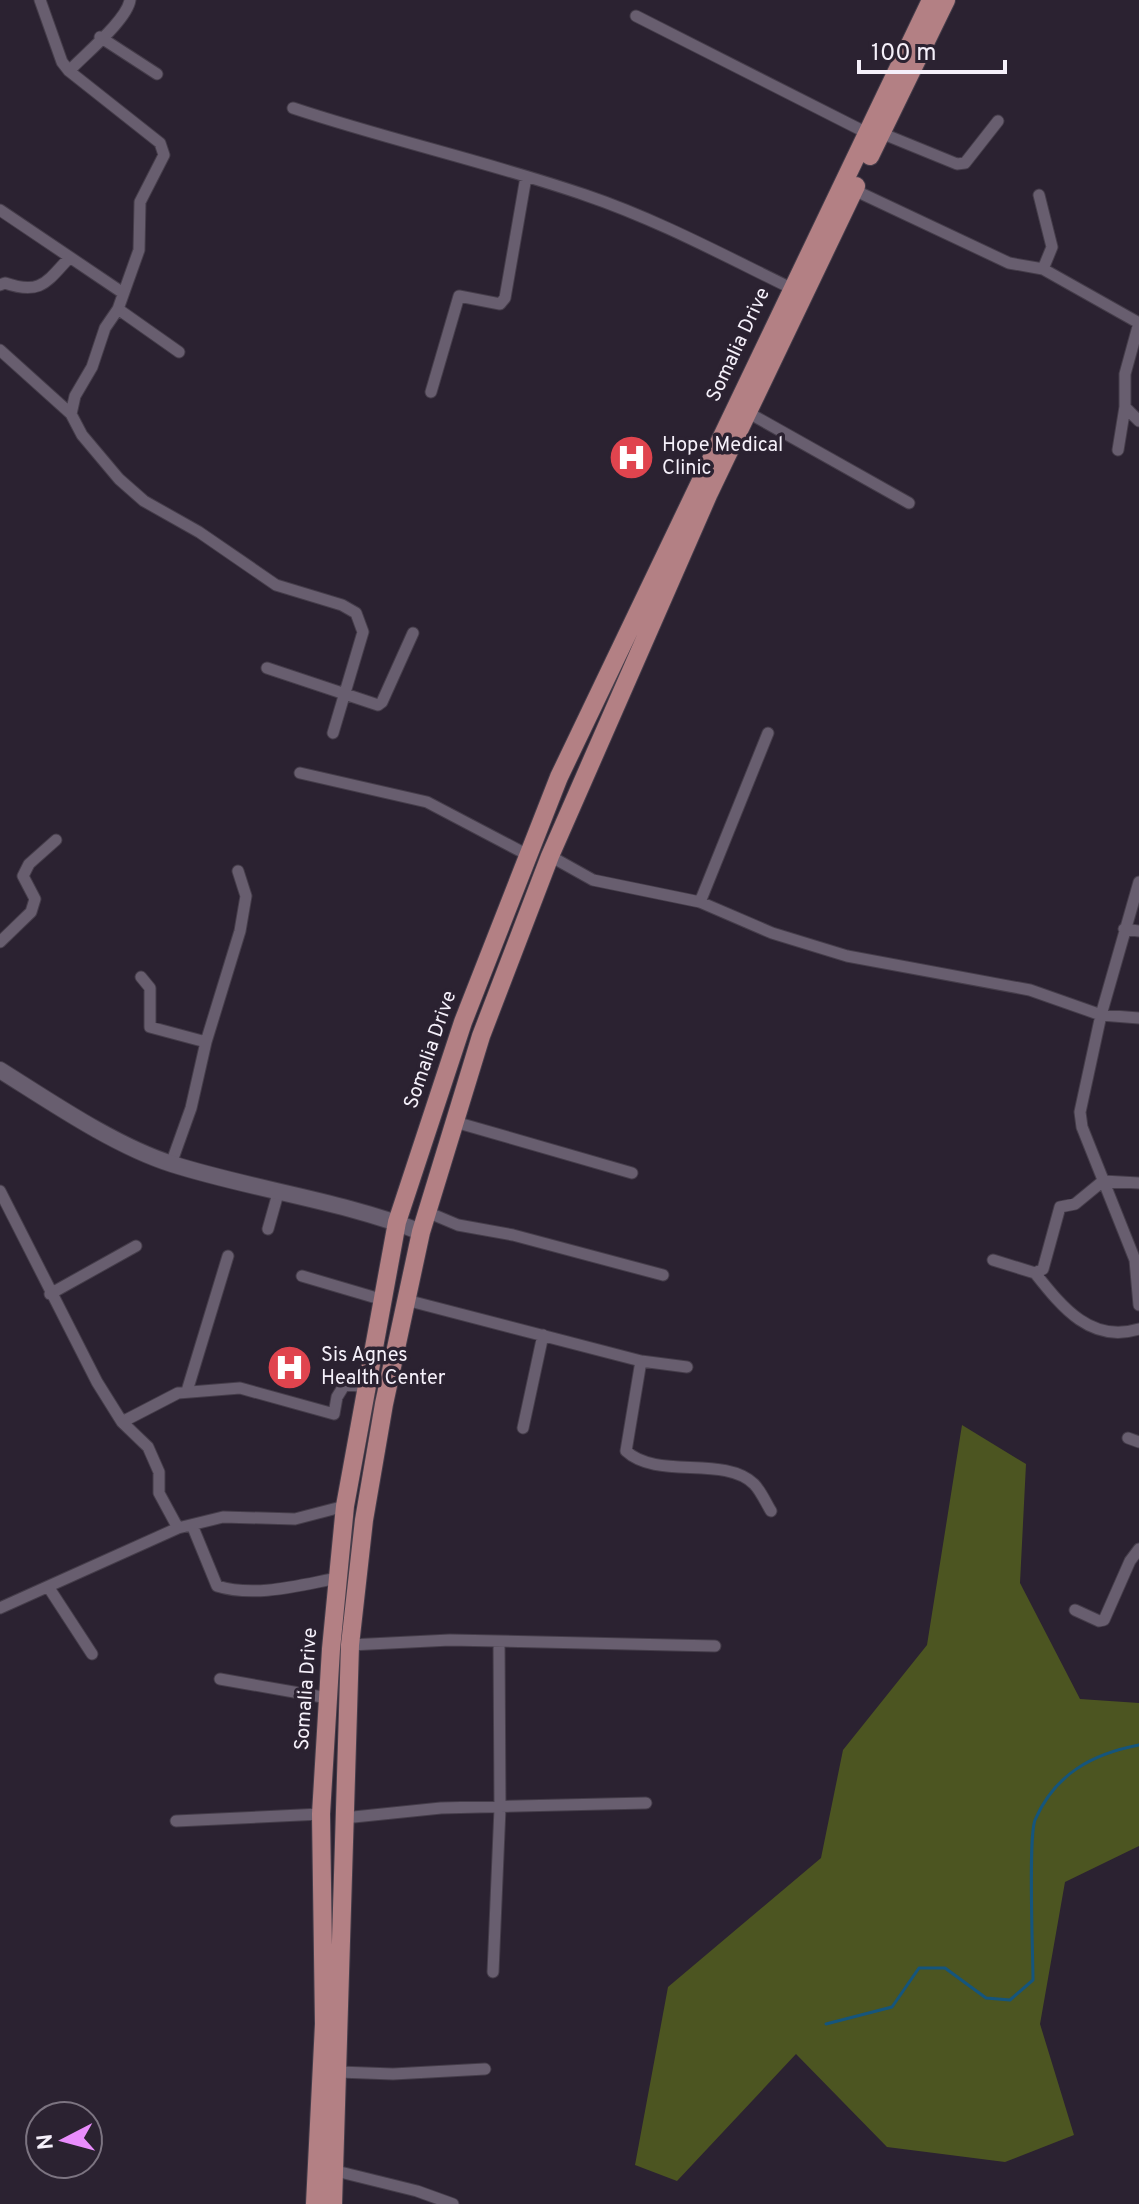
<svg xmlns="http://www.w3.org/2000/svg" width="1139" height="2204" font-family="Overpass,sans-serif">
  <rect width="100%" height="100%" fill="#2b2231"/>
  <path fill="#4c5521" d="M962,1425L1026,1464L1020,1583L1080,1699L1139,1703V1846L1065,1882L1040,2024L1074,2135L1005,2162L887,2147L796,2054L677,2181L635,2165L668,1987L821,1858L843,1750L927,1645Z"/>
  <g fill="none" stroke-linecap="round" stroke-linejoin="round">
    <path stroke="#15557c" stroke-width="3" d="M826,2024L892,2007L919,1968H945L986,1998L1010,2000L1033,1980C1033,1953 1028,1838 1035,1820C1055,1774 1092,1754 1139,1745"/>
    <defs>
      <path id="street" d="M40,0L62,62L69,71L160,143L164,155L140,202L139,250L118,309L105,328L92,367L75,396L71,414L82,435L119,479L144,501L199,532L276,585L342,605L356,613L363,632L333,733
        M636,16L867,133
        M100,37L157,74
        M69,71C85,54 127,20 130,0
        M293,108C389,140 489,162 585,195C656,219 723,255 791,288
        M881,133L957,164L965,163L998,121
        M854,190L1009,263L1043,269L1139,323
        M1039,195L1052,247L1043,269
        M0,210L123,293
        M0,285L5,283C40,295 46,283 69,258
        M118,309L179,352
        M0,350L71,414
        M431,392L459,296L500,304L505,298L526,177
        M1125,407L1139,421
        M747,412L909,503
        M1118,450L1125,407V374L1139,323
        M267,668L378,705L382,702L413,633
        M300,773L427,802L526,854
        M550,856L593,880L700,902L772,933L847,956L1030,990L1101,1015L1139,1018
        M1139,882L1101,1015L1080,1112L1082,1127L1135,1260L1139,1305
        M700,902L768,733
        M1124,929L1139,931
        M0,942L31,912L35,899L23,876L29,864L56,840
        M141,977L150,988V1027L206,1042
        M455,1122L632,1173
        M171,1164L191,1108L206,1042L240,931L246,896L238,871
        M0,1191L97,1382L122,1422L148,1447L159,1472V1493L178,1528
        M427,1212L458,1225L513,1235L663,1275
        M268,1229L279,1190
        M993,1260L1035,1273L1043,1269L1060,1207L1075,1204L1103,1181L1139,1183
        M1035,1273C1062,1307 1091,1344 1139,1329
        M302,1276L380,1299
        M50,1294L136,1246
        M406,1300L641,1361L687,1367
        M641,1361L626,1451C657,1480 724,1455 754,1484C761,1491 766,1503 771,1511
        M187,1391L228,1256
        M122,1422L178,1393L240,1388L334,1414L337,1397L345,1384L365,1387
        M523,1428L543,1335
        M1128,1438L1139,1442
        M192,1525L217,1586C255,1598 300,1585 338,1578
        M49,1588L92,1654
        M0,1608L178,1528L223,1517L295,1519L345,1506
        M1075,1610L1099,1621L1104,1620L1130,1561L1139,1549
        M350,1645L450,1640L715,1646
        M220,1679L328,1698
        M344,1818L441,1808L646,1803
        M176,1821L321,1814
        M493,1972L500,1808L499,1642
        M339,2072L393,2074L485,2069
        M332,2170L417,2191L453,2204"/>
      <path id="secondary" d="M0,1070C51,1102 115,1146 172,1164C254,1190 340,1200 421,1232"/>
      <path id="primary" d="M870,156L946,0
        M315,2204L324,2024L321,1814L331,1649L345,1506L397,1222L463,1022L559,777L931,0
        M333,2204L350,1645L364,1520L384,1404L421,1232L481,1036L550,856L709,493L856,186"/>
    </defs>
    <use href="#street" stroke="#453d4a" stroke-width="13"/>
    <use href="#secondary" stroke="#453d4a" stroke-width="18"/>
    <use href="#primary" stroke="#453d4a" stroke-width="20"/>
    <use href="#street" stroke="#685e6f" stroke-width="11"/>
    <use href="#secondary" stroke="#685e6f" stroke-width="16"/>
    <use href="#primary" stroke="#b38084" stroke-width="18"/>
  </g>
  <defs>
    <symbol id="hospital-disc" viewBox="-11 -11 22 22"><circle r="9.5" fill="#e0444e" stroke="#2b2231"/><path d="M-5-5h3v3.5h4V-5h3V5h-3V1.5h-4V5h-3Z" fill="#fff"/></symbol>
  </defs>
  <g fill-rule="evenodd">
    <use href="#hospital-disc" x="606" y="432" width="51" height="51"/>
    <use href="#hospital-disc" x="264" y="1342" width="51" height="51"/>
  </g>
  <g text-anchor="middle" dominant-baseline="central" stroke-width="7" stroke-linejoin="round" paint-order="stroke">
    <g font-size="20" fill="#f5f0fa" stroke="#2b2231">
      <text transform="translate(739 345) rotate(-65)">Somalia Drive</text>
      <text transform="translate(431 1050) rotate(-71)">Somalia Drive</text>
      <text transform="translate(307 1689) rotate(-86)">Somalia Drive</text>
    </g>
    <g font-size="20" fill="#f5f0fa" stroke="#2b2231" text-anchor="start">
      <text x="662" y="446">Hope Medical<tspan x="662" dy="23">Clinic</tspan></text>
      <text x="321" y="1356">Sis Agnes<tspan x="321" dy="23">Health Center</tspan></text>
    </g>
  </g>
  <g transform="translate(64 2140) rotate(264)"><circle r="38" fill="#2b2231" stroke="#7c7481" stroke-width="2"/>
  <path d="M0-6L14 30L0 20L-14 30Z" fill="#ea8dfd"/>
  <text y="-12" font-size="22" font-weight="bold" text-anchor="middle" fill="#f5f0fa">N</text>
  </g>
  <path d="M859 60v12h146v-12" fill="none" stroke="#f5f0fa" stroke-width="4"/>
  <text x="871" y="60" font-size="24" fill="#f5f0fa" stroke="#2b2231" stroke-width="6" paint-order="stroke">100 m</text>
</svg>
